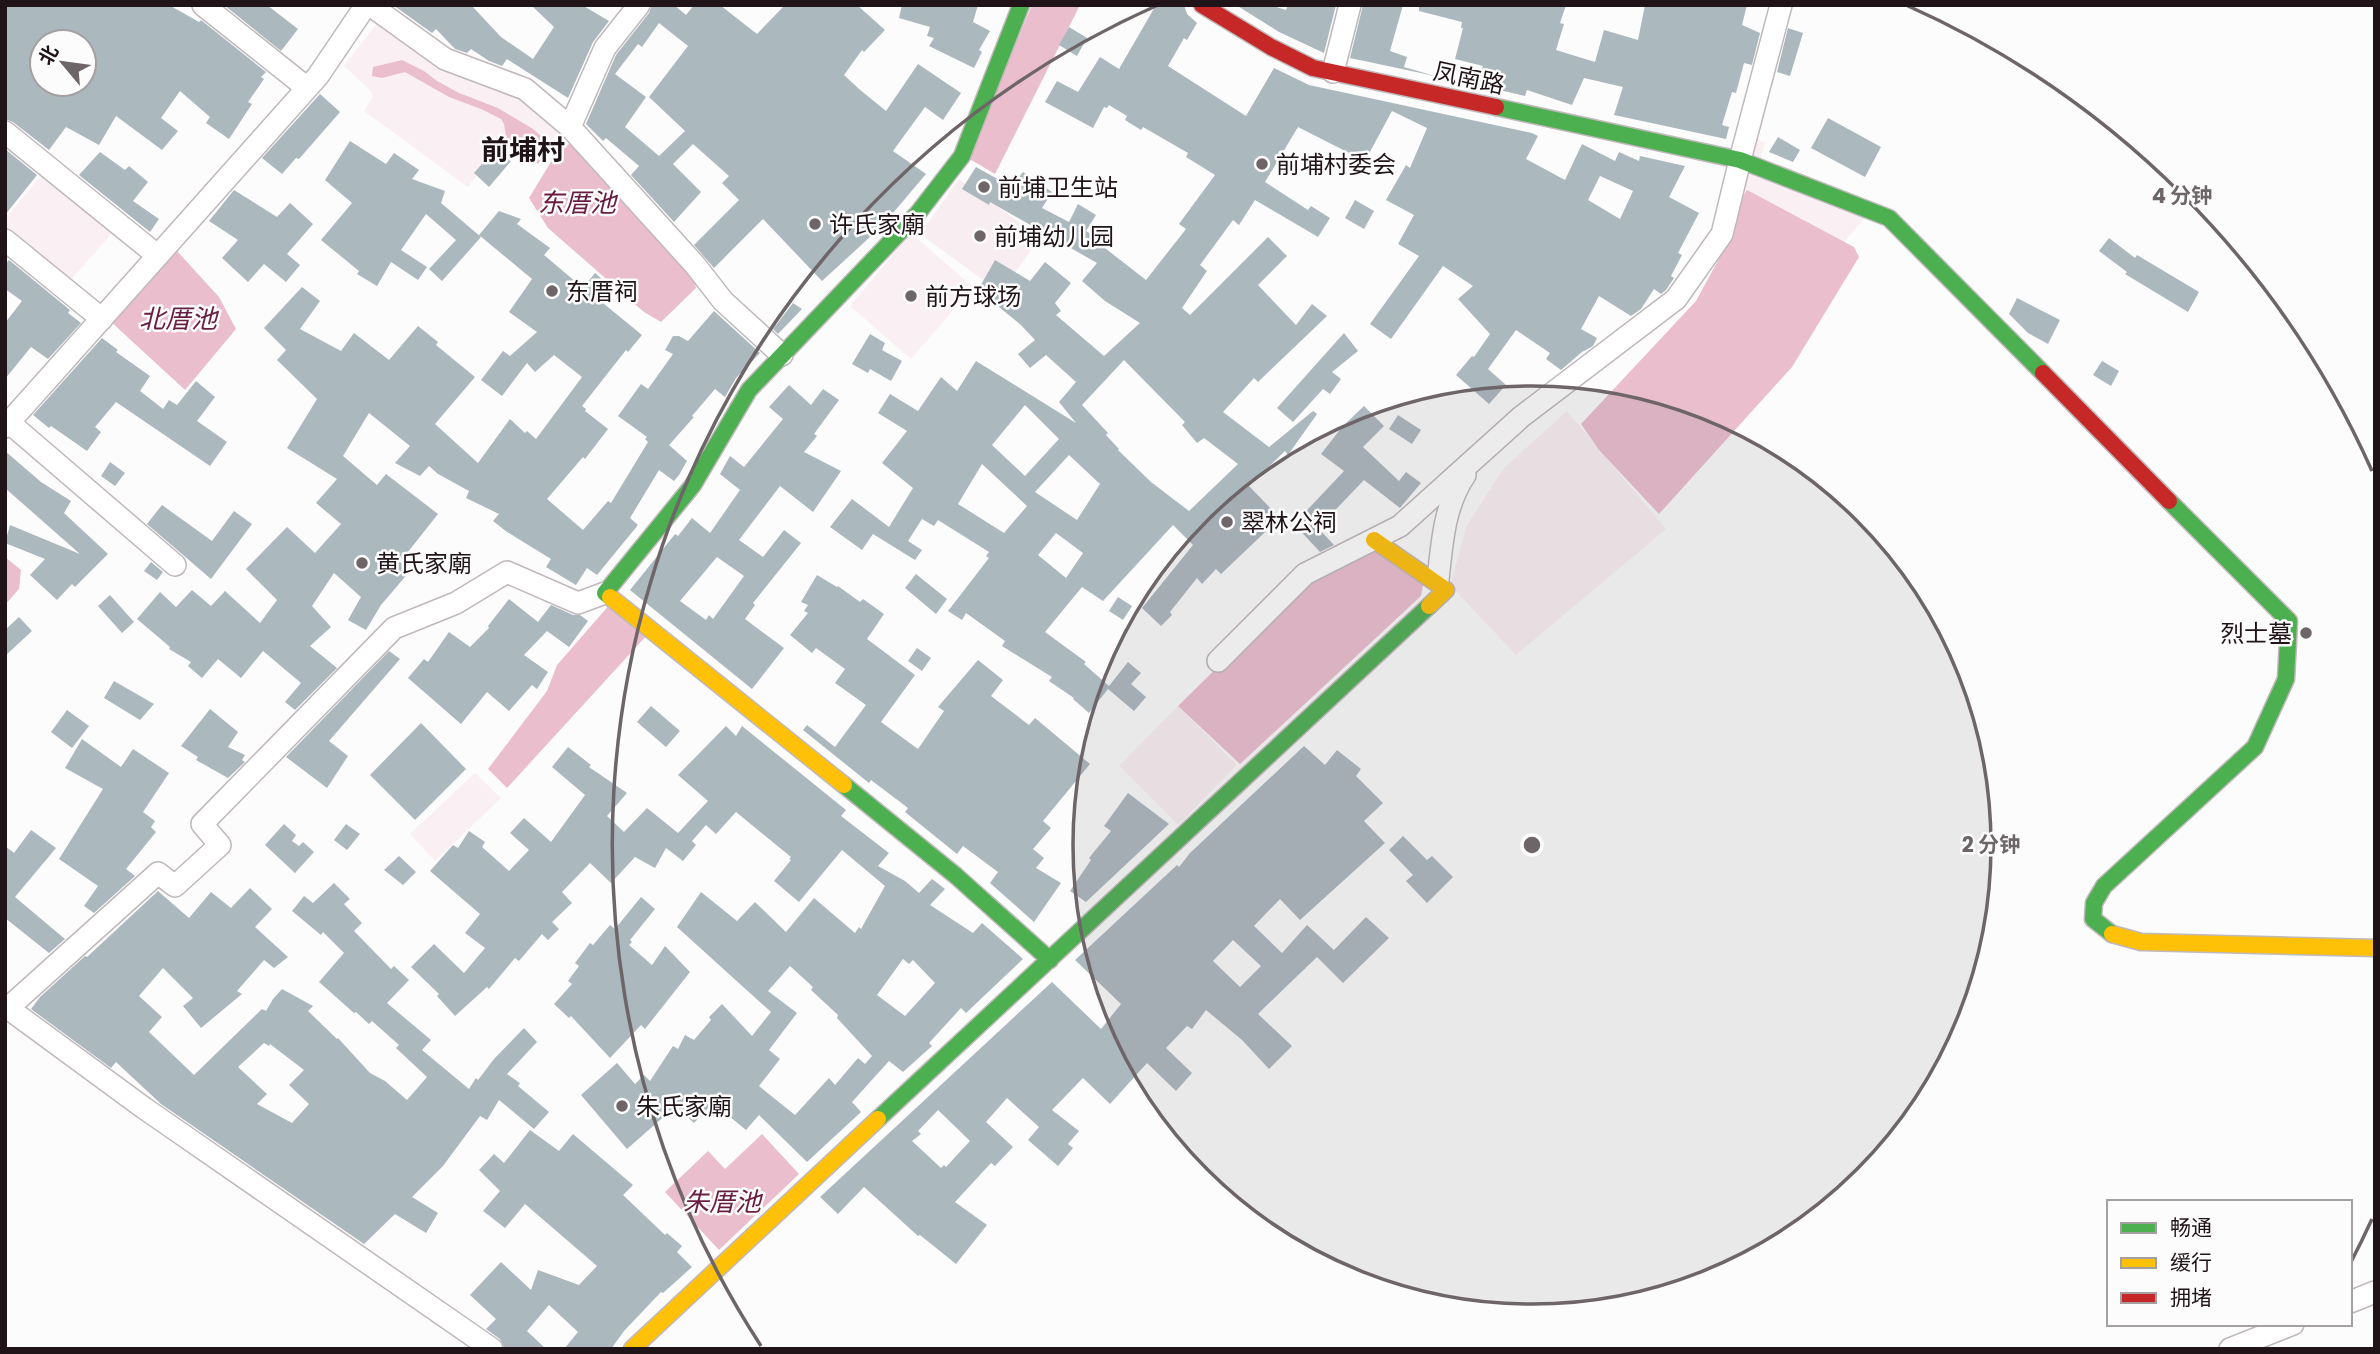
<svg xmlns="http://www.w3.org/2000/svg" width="2380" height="1354" font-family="Poppins,'Noto Sans SC',sans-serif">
  <rect width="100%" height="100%" fill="#fcfcfc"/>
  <path fill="#f8eef1" d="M959,179L1040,237L1001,293L920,234Z"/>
  <path fill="#faeff3" d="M377,23L425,56L484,85L523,100L563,125L538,164L506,137L468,187L364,111L373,97L371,91L344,66Z
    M1746,136L1765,142L1756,177L1866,217L1844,242L1737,186Z
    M44,172L114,231L68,283L5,229V219Z
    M911,233L973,287L911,359L850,306Z
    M1567,411L1666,529L1516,655L1450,585L1467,525L1504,468Z
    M1178,706L1237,765L1178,825L1119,766Z
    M475,773L501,798L435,861L410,834Z"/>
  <path fill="#ebbece" d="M1032,5H1080L995,174L968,158Z
    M402,60L424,71L437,81L459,93L498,108L533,129L550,144L538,164L506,137L504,124L501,119L481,109L449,97L405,72L382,78L372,76L373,67Z
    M570,143L693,274L696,288L661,322L644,312L548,228L529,198L552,160Z
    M1747,190L1854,247L1859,257L1792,367L1659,514L1599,450L1581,424L1696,301L1722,253L1732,212Z
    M177,251L219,297L236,329L185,390L109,320Z
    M1372,547L1424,580L1421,596L1240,764L1178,706L1308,578Z
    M5,557L21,570L19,589L5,605Z
    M611,603L649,633L507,788L488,769L547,691L557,665Z
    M762,1134L799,1174L719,1250L665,1192L708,1151L725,1169Z"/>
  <path fill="#abb8be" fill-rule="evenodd" d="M5,5H169L199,22L201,20L266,72L261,77L264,79L248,102L252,104L229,139L206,123L210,117L180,91L161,118L178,131L162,150L116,116L99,145L66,127L49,150L13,122L5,119ZM42,42H84V84H42Z
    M224,5H267L298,29L281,51Z
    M393,5H471L501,37L533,59L554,27L531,5H582L609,21L593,42L568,98L507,59L502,66L489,61L471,49L467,53L455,49L436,29L432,33Z
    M652,5H674L686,15L694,5H720L757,34L785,5H857L885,30L864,52L862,50L844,75L859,89L886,111L918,64L961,93L943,120L925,107L893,151L926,174L882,226L822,281L763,219L714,268L694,245L739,200L722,183L729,176L693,144L673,164L701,192L674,222L631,175L639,166L606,138L603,141L586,124L616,55L649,13ZM659,23L688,46L649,97L685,131L659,156L625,127L646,97L615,74L638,44L642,47Z
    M902,5H978L973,22L990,31L979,50L982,52L974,68L929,46L934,38L927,36L930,27L899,18Z
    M1156,5H1184L1187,14L1197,23L1187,40L1184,38L1168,66L1246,116L1274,68L1309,85L1532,133L1538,136L1526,159L1565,180L1582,144L1615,161L1619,152L1639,161L1640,156L1685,166L1669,197L1699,213L1678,253L1682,255L1671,276L1674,278L1666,290L1661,294L1654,289L1641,309L1631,316L1599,296L1581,329L1597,338L1593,346L1582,352L1561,370L1546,359L1550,353L1516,330L1488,369L1506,385L1489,404L1456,375L1472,356L1474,357L1490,334L1458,299L1473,286L1443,266L1391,339L1370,324L1419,256L1398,244L1414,215L1386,200L1406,165L1410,168L1427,128L1392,111L1365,161L1298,127L1265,182L1308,210L1311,206L1330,218L1318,237L1255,200L1239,225L1233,220L1200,265L1207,271L1182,308L1190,315L1268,237L1287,256L1258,285L1296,325L1312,304L1327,316L1258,382L1254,378L1223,412L1269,447L1313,411L1317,414L1288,455L1285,451L1249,486L1280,518L1221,574L1216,569L1202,584L1197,578L1170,612L1172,615L1161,626L1142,608L1193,545L1173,525L1103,601L1082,587L1045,632L1086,662L1084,664L1109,686L1128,662L1141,673L1131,684L1146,697L1134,711L1108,689L1089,713L1073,699L1074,698L1049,681L1052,677L1002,646L1005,641L966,613L962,620L948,611L989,558L986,556L989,552L938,520L934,526L922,519L908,541L922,550L915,560L873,534L862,550L830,527L852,499L889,527L913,488L882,463L907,431L878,413L890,394L918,411L941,377L957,391L976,361L1076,423L1059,402L1076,382L1046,355L1030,368L1018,354L1035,340L1021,325L978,290L995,260L1030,281L1045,262L1071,283L1055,303L1061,311L1056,315L1104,356L1140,323L1105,301L1082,281L1097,263L990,202L989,205L962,189L976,167L1012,187L1023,172L1052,192L1042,208L1069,222L1078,204L1096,215L1086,231L1103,241L1101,245L1146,280L1186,229L1179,224L1215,175L1186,157L1188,153L1143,127L1141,130L1125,120L1127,116L1109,105L1107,108L1104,107L1093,128L1045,102L1057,81L1078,92L1100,57L1119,69ZM1600,176L1633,191L1620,219L1588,200ZM1124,360L1185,422L1182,425L1197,443L1204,438L1238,464L1189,511L1151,482L1118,450L1119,449L1106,435L1108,433L1082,405ZM1025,405L1059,439L1025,476L992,445ZM1069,455L1100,484L1077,520L1035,492ZM982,464L1027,506L1004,533L958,504ZM1056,533L1083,553L1066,578L1038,555Z
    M1236,5H1270L1286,10L1288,5H1336L1324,53L1279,32Z
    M1363,5H1403L1390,51L1407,57L1404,67L1435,76L1350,58Z
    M1419,5H1566L1560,23L1564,24L1556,50L1595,62L1604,30L1638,40L1645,5H1747L1742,25L1760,33L1752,65L1744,63L1736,93L1732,92L1722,125L1729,127L1726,139L1614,115L1623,87L1584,78L1572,105L1527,90L1525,96L1482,86L1477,84L1483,66L1455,59L1463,28H1461L1462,22L1419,11Z
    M1069,27L1087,38L1077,56L1059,45Z
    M1788,28L1803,33L1790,76L1777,72Z
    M320,94L340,112L299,159L296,158L282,174L262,158Z
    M1828,118L1881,147L1865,177L1811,148Z
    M1778,137L1800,150L1793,162L1769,152Z
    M350,141L386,164L394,153L419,170L412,179L445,191L441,203L481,237L442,281L429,269L456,240L426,214L401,250L427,267L418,280L391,262L377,286L357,274L359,271L321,240L352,203L325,180Z
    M496,148L511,161L489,187L474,173Z
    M5,149L37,175L5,215Z
    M100,152L125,170L129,166L148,182L133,201L159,219L150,232L79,175Z
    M234,190L277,217L290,203L313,224L287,254L300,265L286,282L264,264L248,282L222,258L238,240L209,221Z
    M1355,200L1374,211L1364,229L1345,218Z
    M499,211L521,219L517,224L550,248L544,255L583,288L595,273L610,286L598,299L642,335L628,352L626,350L582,406L586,409L585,411L608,429L585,459L583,457L547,499L583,530L608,501L611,503L648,442L645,439L647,437L618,416L641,384L648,389L673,354L665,350L673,336H679L688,341L714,311L760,353L736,378L725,397L715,389L692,416L694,417L669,445L687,461L679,475L674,481L659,470L630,518L638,525L597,575L587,568L576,585L546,567L551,559L507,532L493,521L499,514L466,498L469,491L438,474L429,466L420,476L395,463L410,446L369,413L343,456L377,485L386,474L438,514L400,562L410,571L381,605L366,630L348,620L361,597L334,573L312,606L331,627L310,646L337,668L295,710L285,702L301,683L263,651L241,678L218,659L202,678L188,666L191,662L169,649L170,647L137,619L160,592L176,607L192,590L211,606L225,591L260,623L277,600L246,569L287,527L315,553L341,524L316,503L337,479L287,448L317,399L277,360L286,350L264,328L302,287L320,301L300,329L341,351L354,333L389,360L418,326L438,342L436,345L475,377L435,424L478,463L510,419L525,433L527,431L536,439L582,377L554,355L535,372L527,363L502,396L481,380L503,351L510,356L537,332L509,312L532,279L479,235Z
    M2109,238L2135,258L2137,255L2199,292L2188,312L2125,274L2127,272L2099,251Z
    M9,260L70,310L68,313L81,323L48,359L31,347L5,379V323L22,301L5,289V265Z
    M2017,298L2060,320L2048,344L2028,333L2009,314Z
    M793,303L802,309L778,334L773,329Z
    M1344,333L1358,351L1332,372L1341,379L1330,394L1323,389L1293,422L1277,408Z
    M870,334L885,343L882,350L902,361L891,381L870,369L868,373L852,364Z
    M102,338L118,350L116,352L150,376L140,391L163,409L169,400L177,405L196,381L215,397L197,421L227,442L210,466L116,402L95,427L101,432L87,451L51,426L49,428L33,415Z
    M2102,361L2119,371L2111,386L2093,375Z
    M789,385L811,405L823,389L839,400L814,434L817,436L804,452L841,471L813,512L780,486L739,540L763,557L784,530L801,543L753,603L755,605L745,619L784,648L752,689L630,590L675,534L678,536L692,518L710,533L740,490L720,474L730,456L744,467L783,419L769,407ZM717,557L744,576L713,619L709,615L706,620L680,601Z
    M1364,406L1384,426L1363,447L1399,481L1406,472L1421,483L1400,508L1364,480L1318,528L1334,545L1320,552L1294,524L1344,471L1321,454L1342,427Z
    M1398,415L1421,430L1412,444L1389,429Z
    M5,451L41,482L71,501L64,513L108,554L75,587L72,584L57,600L30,575L45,559L5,543L10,525L80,554L5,488Z
    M110,462L125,473L115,486L101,476Z
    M162,505L212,541L234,511L252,524L211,579L147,524Z
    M151,562L163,572L157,580L144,571Z
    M916,574L947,599L936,614L905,588Z
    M817,575L837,587L838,586L860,602L863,599L884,614L867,639L915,675L881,722L918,749L944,711L938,707L978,660L1003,680L991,696L1029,725L1035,718L1090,764L1043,821L1051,828L1033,849L1044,858L1036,868L1061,883L1034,922L990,883L998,872L963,846L957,854L905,812L908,808L871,780L869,783L803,730L807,725L835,747L866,705L835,683L845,669L816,648L812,653L790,635L808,613L804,611L808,605L801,602Z
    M110,595L134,622L122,633L98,606Z
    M1118,597L1132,606L1123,620L1109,611Z
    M509,599L538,622L551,605L573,615H580L588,621L569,647L547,631L524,655L548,672L537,689L532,685L509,711L487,692L461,724L408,678L424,659L428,662L449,632L470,647L489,628L488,626Z
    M19,617L32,631L5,656V630Z
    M917,648L931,658L922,671L908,661Z
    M389,651L400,659L329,741L348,756L327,788L286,757Z
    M114,681L154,704L140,720L104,698Z
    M651,706L680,731L666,747L637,722Z
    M210,709L238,732L228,747L245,755L242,760L245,762L228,778L196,760L198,757L181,746Z
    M67,710L89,726L72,748L51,732Z
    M421,723L466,769L415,820L370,775Z
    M726,726L736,736L742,726L846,810L841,816L889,853L878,866L905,881L919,893L932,879L945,889L930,905L973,933L982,923L1023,959L966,1013L961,1008L929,1043L932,1046L903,1072L889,1061L852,1102L861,1112L807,1162L759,1115L746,1130L713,1103L694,1123L676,1106L627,1149L581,1095L617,1063L635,1084L644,1075L650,1081L673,1046L678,1049L685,1035L694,1040L711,1020L709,1017L722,1004L752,1036L771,1012L677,927L701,892L737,921L755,902L786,932L814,898L855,933L859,927L861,929L885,886L842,850L799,902L774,881L791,860L789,859L791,857L736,812L716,834L706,825L692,841L696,845L683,861L666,848L655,868L635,857L611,883L590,863L562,892L572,903L552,922L559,929L548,940L542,934L519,961L515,958L489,989L487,987L455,1016L437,996L439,994L411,967L434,944L464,973L485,948L465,933L480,914L430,871L453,845L458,848L469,831L485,842L482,847L509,871L529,850L510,833L524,818L551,842L585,795L552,767L568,747L591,765L589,767L627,793L607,816L624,832L647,808L678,833L708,801L678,775ZM903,959L909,964L913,960L935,983L905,1016L877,995ZM790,966L813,987L811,990L838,1015L837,1018L872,1056L865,1064L858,1058L835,1085L829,1078L795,1115L759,1086L780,1059L769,1050L797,1013L768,991Z
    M82,739L121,767L133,749L169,773L143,812L155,821L151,827L156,832L126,869L135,876L94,913L84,906L98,886L59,859L103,789L65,768Z
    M1304,746L1325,765L1337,750L1361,769L1356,776L1383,803L1364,821L1385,843L1300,920L1280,899L1254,926L1282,953L1307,925L1334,950L1366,917L1389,938L1343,983L1317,957L1266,1006L1258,1014L1292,1046L1269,1069L1242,1040L1206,1010L1192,1029L1187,1026L1166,1048L1192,1073L1176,1091L1147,1063L1110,1104L1083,1078L1052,1110L1079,1131L1068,1144L1073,1148L1058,1166L1028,1140L1039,1127L1007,1098L986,1122L1013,1147L995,1166L991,1163L955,1202L987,1225L956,1264L920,1235L918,1236L864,1187L838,1214L820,1197L1052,982L1101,1029L1121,1004L1075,960L1177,865L1179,867L1190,853ZM1233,940L1261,966L1240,987L1213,961ZM938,1110L970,1141L946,1167L944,1165L941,1168L912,1141L921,1134L918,1131Z
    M1128,793L1169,824L1086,902L1070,891L1091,860L1089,858L1111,831L1104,826Z
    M284,824L296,835L292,841L299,846L303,842L314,852L295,873L265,845Z
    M346,824L360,834L347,850L334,840Z
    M31,830L56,848L15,897L65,939L49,953L5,918V846L14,853Z
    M1403,836L1427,860L1432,856L1453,877L1427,903L1406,881L1413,875L1389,850Z
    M399,856L416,872L403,885L384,870Z
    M334,883L350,899L344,904L362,923L354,931L391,969L394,966L409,980L387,1003L431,1040L422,1050L469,1089L476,1078L478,1080L494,1059L524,1028L537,1042L507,1074L520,1083L518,1086L549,1112L534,1129L499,1100L487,1120L480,1116L443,1166L412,1197L438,1213L426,1233L395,1214L364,1244L161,1104L116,1062L111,1068L31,1009L40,997L85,956L87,957L158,891L189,918L211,892L231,908L250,888L272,909L255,927L288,957L274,968L264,960L237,991L242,994L201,1028L183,1006L193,998L163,968L139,996L162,1017L149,1032L194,1075L262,1009L266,1011L273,999L282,989L313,1006L308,1011L337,1039L338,1038L370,1073L385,1081L407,1100L427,1077L396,1048L399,1045L372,1021L369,1024L356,1012L354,1013L319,982L344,953L323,932L321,935L292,911L304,896L313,903ZM264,1043L269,1046L270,1044L304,1070L289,1085L309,1104L292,1123L257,1104L267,1094L238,1067Z
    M641,897L655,909L630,940L632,942L629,945L652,965L665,946L690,972L645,1029L641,1025L610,1058L571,1016L569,1018L554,1004L572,984L568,981L579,966L575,963L590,943L593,945L610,925L615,929Z
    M530,1130L559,1151L573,1134L633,1185L623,1195L665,1235L667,1233L682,1246L677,1252L692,1267L663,1293L661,1292L624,1331L611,1349H564L578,1332L549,1305L527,1331L546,1349H505L500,1339L486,1329L496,1319L470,1295L501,1262L531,1290L538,1270L579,1285L597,1266L525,1204L505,1228L483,1211L500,1191L479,1170L494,1154L504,1163Z"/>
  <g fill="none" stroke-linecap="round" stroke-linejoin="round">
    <defs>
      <path id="street" d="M203,5L307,88
        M370,5L445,59L525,89L570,127L695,265L723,301L782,355
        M1333,72L1350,5
        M570,127L605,48L639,5
        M5,132L158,256
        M5,240L102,319
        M5,419L175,565
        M5,427L318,76L366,5
        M1438,580C1442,543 1444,506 1465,475
        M1218,661L1305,574L1400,526L1521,417L1676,299L1722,234L1740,160L1781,5
        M5,1006L144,1108L492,1349
        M8,1008L158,873L175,886L220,845L202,824L394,628L456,603L507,572L578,603L605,593
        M2350,1302L2375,1292
        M2230,1349L2293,1324"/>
      <path id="fast" d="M1496,107L1740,160L1889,218L2043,373
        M610,597L605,593L693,485L749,390L918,213L962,156L1021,5
        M844,785L955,875L1050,960
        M2112,934L2093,919L2094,903L2104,886L2255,747L2286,679L2289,621L2169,501
        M878,1119L1429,606"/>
      <path id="slow" d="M1374,540L1446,590L1429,606
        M610,597L844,785
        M2112,934L2141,942L2375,948
        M632,1349L878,1119"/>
      <path id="jam" d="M1202,5L1271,47L1313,68L1496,107
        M2043,373L2169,501"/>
    </defs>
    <use href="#street" stroke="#c0b8bb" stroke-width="24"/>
    <use href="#fast" stroke="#c0b8bb" stroke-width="19"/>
    <use href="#slow" stroke="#c0b8bb" stroke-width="19"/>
    <use href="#jam" stroke="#c0b8bb" stroke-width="19"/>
    <use href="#street" stroke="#fff" stroke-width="21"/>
    <use href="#fast" stroke="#4caf50" stroke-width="16"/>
    <use href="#slow" stroke="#ffc107" stroke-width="16"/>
    <use href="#jam" stroke="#c62828" stroke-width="16"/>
  </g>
  <circle cx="1532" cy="845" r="459" fill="#6e6568" fill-opacity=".12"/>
  <g fill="none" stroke="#6e6568" stroke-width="3.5">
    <circle cx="1532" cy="845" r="459"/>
    <path d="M2372 1219A919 919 0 0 1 2351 1262M761 1346A919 919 0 0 1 1158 5M1906 5A919 919 0 0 1 2372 471"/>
  </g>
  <g fill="#6e6568" stroke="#fcfcfc" stroke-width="2.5">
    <circle cx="1262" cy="164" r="7"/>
    <circle cx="984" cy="187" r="7"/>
    <circle cx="815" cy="224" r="7"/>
    <circle cx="980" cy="236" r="7"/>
    <circle cx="552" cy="291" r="7"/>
    <circle cx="911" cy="296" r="7"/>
    <circle cx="1227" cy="522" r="7"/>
    <circle cx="362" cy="563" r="7"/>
    <circle cx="2306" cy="633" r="7"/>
    <circle cx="622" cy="1106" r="7"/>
  </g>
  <g text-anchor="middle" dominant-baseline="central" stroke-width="5" stroke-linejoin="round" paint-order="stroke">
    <g font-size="24" fill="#211419" stroke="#fcfcfc">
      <text transform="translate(1469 78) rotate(12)">凤南路</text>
    </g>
    <g font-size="24" fill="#211419" stroke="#fcfcfc" text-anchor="start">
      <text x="1276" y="164">前埔村委会</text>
      <text x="998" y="187">前埔卫生站</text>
      <text x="829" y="224">许氏家廟</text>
      <text x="994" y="236">前埔幼儿园</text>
      <text x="566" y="291">东厝祠</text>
      <text x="925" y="296">前方球场</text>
      <text x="1241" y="522">翠林公祠</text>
      <text x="376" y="563">黄氏家廟</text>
      <text x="2292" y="633" text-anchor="end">烈士墓</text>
      <text x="636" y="1106">朱氏家廟</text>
    </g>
    <g font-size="26" font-style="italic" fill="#671c40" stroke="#fcfcfc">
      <text x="577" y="203">东厝池</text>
      <text x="178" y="319">北厝池</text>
      <text x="722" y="1202">朱厝池</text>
    </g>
    <g font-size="28" font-weight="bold" fill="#211419" stroke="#fcfcfc">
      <text x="523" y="150">前埔村</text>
    </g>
  </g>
  <circle cx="1532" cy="845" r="10" fill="#6e6568" stroke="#fcfcfc" stroke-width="3.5"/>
  <g font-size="21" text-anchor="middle" font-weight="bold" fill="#6e6568" stroke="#fcfcfc" stroke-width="5" stroke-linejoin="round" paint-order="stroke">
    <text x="2182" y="203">4 分钟</text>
    <text x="1991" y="852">2 分钟</text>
  </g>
  <rect width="2380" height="1354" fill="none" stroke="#211419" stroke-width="14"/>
  <rect x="2107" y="1200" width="245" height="126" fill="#fcfcfc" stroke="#a49fa1" stroke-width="2"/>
  <rect x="2121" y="1223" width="35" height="10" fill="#4caf50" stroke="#a49fa1" stroke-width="2"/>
  <text x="2170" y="1235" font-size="21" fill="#211419">畅通</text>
  <rect x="2121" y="1258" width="35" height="10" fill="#ffc107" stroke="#a49fa1" stroke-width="2"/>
  <text x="2170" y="1270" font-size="21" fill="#211419">缓行</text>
  <rect x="2121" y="1293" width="35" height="10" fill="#c62828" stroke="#a49fa1" stroke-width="2"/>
  <text x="2170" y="1305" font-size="21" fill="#211419">拥堵</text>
  <g transform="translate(63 63) rotate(299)"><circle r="33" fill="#fcfcfc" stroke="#a49fa1" stroke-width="2"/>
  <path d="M0-5L12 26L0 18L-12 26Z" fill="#6e6568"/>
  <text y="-10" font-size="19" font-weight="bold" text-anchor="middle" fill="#211419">北</text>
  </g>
</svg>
